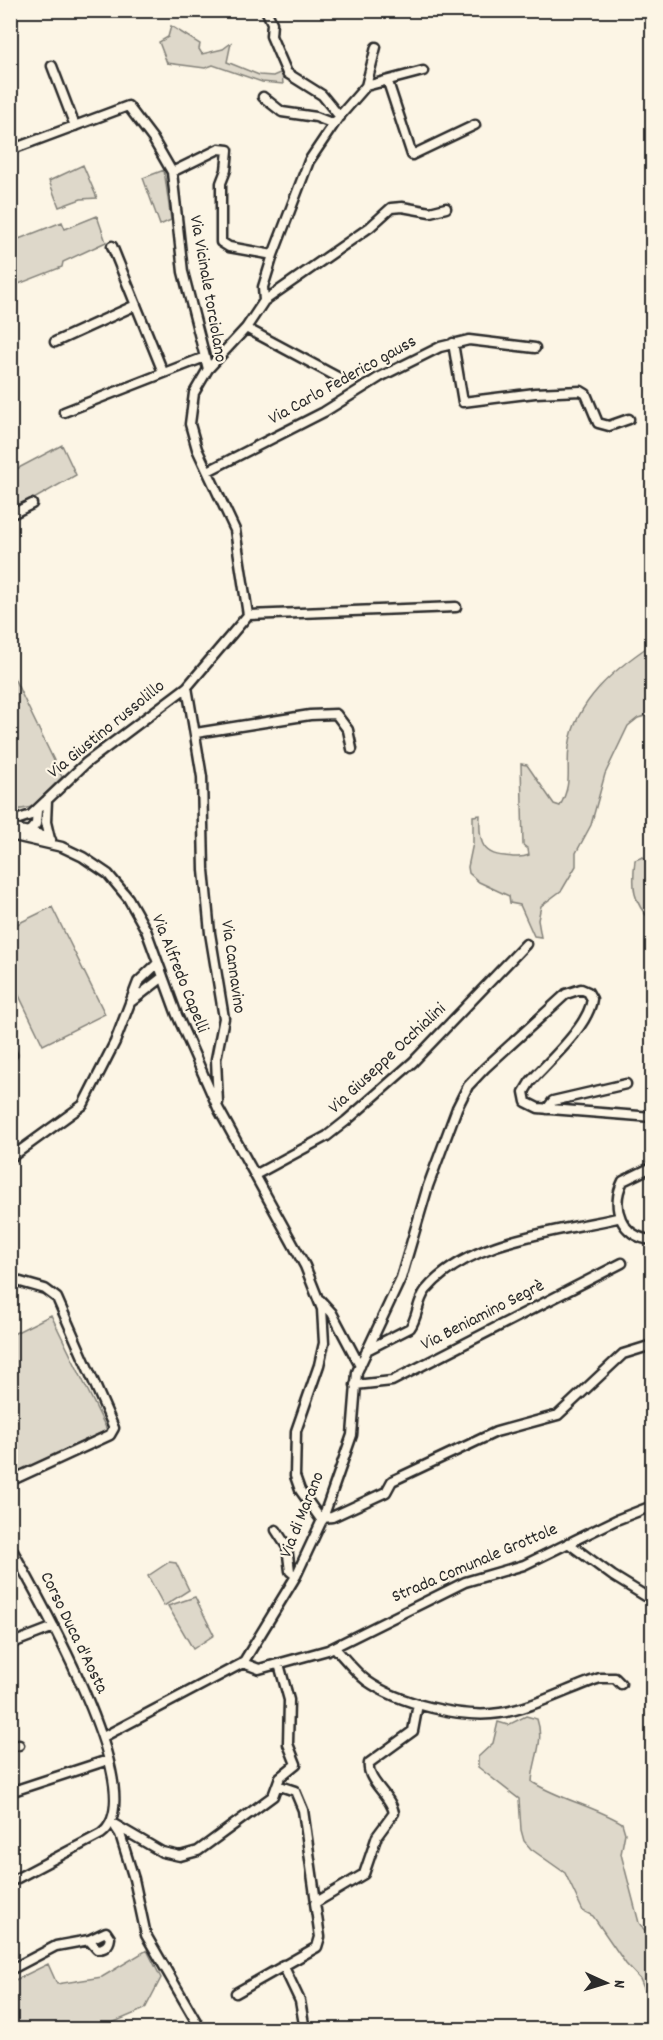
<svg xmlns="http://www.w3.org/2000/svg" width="663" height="2040" font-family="Dekko,sans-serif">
  <rect width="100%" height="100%" fill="#fcf5e5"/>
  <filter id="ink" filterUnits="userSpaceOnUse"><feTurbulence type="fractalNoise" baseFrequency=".0167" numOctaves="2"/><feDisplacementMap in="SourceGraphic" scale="12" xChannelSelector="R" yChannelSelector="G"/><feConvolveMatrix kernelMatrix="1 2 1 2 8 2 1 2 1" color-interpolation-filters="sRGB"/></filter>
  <g filter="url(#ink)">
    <path fill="#ded8ca" stroke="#84827a" stroke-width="1.5" d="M171,26L200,44L199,49L202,54L223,49L231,43L227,62L259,75L273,76L282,72L283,84L262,82L213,65L205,68L167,63L159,42L168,37Z
      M83,165L97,198L81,199L59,207L49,181Z
      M164,170L171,220L160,225L143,178Z
      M97,216L106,242L63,262L62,267L11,287V242L62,222L65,229Z
      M62,445L76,475L20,507L11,488V472Z
      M652,644V718L645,716L638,718L628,726L605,774L591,825L576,853V866L562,890L541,906L538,920L541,937L534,936L520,905L510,903L509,896L479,882L469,873L468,867L473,843V816L480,815C479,836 479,855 505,856C514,857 521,858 529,855L528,849L523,845L521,764L527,765L554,804L560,806C573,782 566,771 569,747C575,701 616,668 652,644Z
      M11,672L62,777L32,807L11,811Z
      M643,857L652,870V921C632,903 632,886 635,860Z
      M52,907L105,1014L43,1045L11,979V927Z
      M51,1315L107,1430L11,1475V1335Z
      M169,1562L176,1563L189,1590L164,1606L148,1576Z
      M195,1597L214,1635L193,1649L168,1606Z
      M526,1716L537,1719C545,1742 533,1760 532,1782C561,1800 594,1806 622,1823L625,1833L621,1854L639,1923L646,1932L652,1934V2007L640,1979L626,1964L593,1916L583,1911L565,1873L531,1849L524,1841L521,1830L519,1799L478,1767V1757L493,1743L498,1722L508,1725Z
      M147,1950L161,1978L145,2009L98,2029H11V1982L48,1964L57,1984L102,1977Z"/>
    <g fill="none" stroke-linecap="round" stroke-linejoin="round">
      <defs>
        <path id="minor" d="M266,10L272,23L271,36L287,73L322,95L340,117
          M650,10L652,14
          M52,66L75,126
          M388,82L412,155L475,125
          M366,86L423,71
          M263,97L282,112L316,117L334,124
          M10,150L128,106L153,139L172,172L183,272L208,369L194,393L190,424L197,449L235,530L248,615L187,687L86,763L31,815L10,822
          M172,172L219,149L228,150L226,170L221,183V242L229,247L273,255
          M112,246L163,372
          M264,301L263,287L273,255L309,161L338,118L366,86L376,47
          M246,328L343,380
          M55,342L136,305
          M453,343L463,402L535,393L581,391L586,394L598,423L609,426L629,419
          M208,369L246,328L264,301L370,227L391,208L402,207L430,212L446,208
          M64,412L205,357
          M208,471L324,412L380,377L440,347L469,340L535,348
          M10,515L32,504
          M248,615L456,607
          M187,687L202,777L204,870L210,933L224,1018L216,1059L218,1103
          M196,733L310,715L336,714L348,730L352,749
          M47,800L46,822L50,839
          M10,828L38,834L51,840
          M29,832L36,824L37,811
          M10,835L62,847L83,857L108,874L128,898L146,930L177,1015L218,1108L305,1266L322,1309L324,1343L319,1365L296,1431L295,1476L300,1490L322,1521
          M132,1001L163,977
          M10,1050L12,1055
          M547,1109L553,1101L626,1084
          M10,1158L83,1105L115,1042L138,982L158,963
          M652,1167L623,1181C610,1207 621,1237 652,1240
          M255,1175L327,1136L346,1121L413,1062L526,944
          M10,1279L45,1289L57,1298L114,1428L110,1435L10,1481
          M320,1300L332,1313L360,1366
          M367,1350L410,1328C418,1317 417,1301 426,1290C469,1239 556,1232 617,1218
          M355,1385L392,1381L622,1263
          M323,1518L332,1517L386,1492L392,1481L496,1432L558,1415L623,1354L652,1345
          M276,1530L287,1547L290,1571L296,1576
          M568,1543L613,1576L652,1600
          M10,1546C35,1591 154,1796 101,1834L10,1882
          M10,1644L54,1627
          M335,1648C345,1659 355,1672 367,1681C398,1703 462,1719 500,1713C530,1709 570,1688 600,1678H615L621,1684
          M243,1663L259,1669L328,1650L465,1582L524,1565L616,1520L652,1506
          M103,1737L243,1663L296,1576L323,1518L352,1435L357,1372L401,1278L428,1186L457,1108L468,1086L485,1068L566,994L581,989L588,992L592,999C589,1026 548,1062 530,1082L524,1092L526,1102L538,1108L652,1117
          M10,1747L19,1745
          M277,1785L295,1791L303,1810L316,1902
          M10,1792L108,1760
          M112,1823L162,1852L180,1856L198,1851L273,1796L280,1777L296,1764L288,1744L289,1700L279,1664
          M116,1828L120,1834L134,1879L146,1935L201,2030
          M283,1965L300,2001L305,2030
          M10,1970L56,1946L89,1940L106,1932L110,1938C109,1946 104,1949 97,1949L89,1940
          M236,1993L317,1947L320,1937L315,1903L364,1874L377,1836L394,1813C391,1795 366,1781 369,1763L413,1731L418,1704"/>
      </defs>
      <use href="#minor" stroke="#2b2b2b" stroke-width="13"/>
      <use href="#minor" stroke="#fcf5e5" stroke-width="8"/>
    </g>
  </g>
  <g text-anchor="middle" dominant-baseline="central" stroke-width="4.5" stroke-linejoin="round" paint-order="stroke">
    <g font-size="18" fill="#2b2b2b" stroke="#fcf5e5">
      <text transform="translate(207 289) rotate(80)">Via Vicinale torciolano</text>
      <text transform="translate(343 381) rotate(-29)">Via Carlo Federico gauss</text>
      <text transform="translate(107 730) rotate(-39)">Via Giustino russolillo</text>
      <text transform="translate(232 967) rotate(82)">Via Cannavino</text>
      <text transform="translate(179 974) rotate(68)">Via Alfredo Capelli</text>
      <text transform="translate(388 1059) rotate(-43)">Via Giuseppe Occhialini</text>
      <text transform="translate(483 1316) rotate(-27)">Via Beniamino Segrè</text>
      <text transform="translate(303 1515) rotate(-68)">Via di Marano</text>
      <text transform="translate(475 1564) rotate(-23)">Strada Comunale Grottole</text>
      <text transform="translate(73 1633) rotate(64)">Corso Duca d'Aosta</text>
    </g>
  </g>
  <rect width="663" height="2040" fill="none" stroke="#fcf5e5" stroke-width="36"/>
  <rect x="18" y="18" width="627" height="2004" fill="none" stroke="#2b2b2b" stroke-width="2" filter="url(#ink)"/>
  <g transform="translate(606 1983) rotate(94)" stroke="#fcf5e5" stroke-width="4.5" paint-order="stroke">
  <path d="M0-4.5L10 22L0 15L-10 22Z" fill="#2b2b2b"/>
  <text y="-9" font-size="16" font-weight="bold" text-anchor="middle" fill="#2b2b2b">N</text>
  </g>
</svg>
